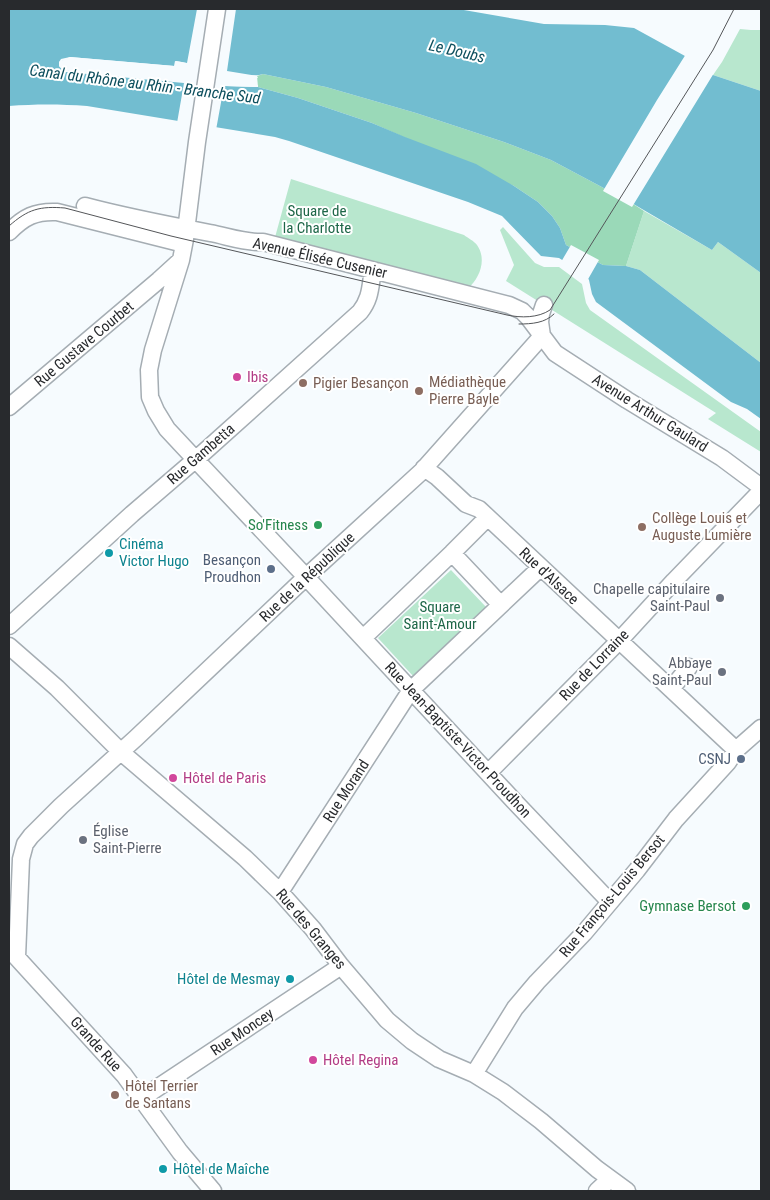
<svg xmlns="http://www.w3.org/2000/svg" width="770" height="1200" font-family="'Roboto Condensed',sans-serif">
  <rect width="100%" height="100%" fill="#f6fbfe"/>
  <path fill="#b8e7ce" d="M740,29L751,30H761V91L713,75L722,62Z
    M291,179L464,235C468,238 474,241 477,245C487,259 480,278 468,288L274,241Z
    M644,211L712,250L718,242L761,273V363L640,270L626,266Z
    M503,227L535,263L544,267H559L582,284L586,303L590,310L761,432V452L708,419L716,413L506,281L514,265L500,230Z
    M451,570L486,607L413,676L378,638Z"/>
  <path fill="#9ad9b8" d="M263,74L326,87L416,113L504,142L551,160L630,202L644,211L626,266L603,265L566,245L560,228L552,216L538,202L514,186L372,123L298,98L258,87L257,76Z"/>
  <path fill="#72bdd0" d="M9,9H458L544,24L605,25L634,28L685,56L713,75L761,91V273L718,242L712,250L630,202L551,160L504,142L416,113L326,87L263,74C248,80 195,64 176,61L175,66L70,57L59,62V66L63,70L226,86L258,87L298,98L372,123L405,137L476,164L514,186L538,202L552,216L560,228L566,245L603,265L626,266L640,270L761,363V419L747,409L731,402L596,302L592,294L589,280L586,275L559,258L541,256L502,216L468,202L289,141L275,137L87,106C60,104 35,104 9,106Z"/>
  <path fill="#f6fbfe" d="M197,9H236L227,71L257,76L258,78L226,74L177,64V67L174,68L70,59L62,61L61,65L67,70L226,84L258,85V87L224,86L216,130L177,123L184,83L66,72L63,70L59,66V62L61,59L70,57L174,66L175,61L187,63Z
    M686,54L714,73L632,207L603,191L657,100Z
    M571,245L599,260L587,281L584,277L561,262Z"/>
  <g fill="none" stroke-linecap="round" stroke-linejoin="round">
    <defs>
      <path id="minor" d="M217,9L197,142L185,239L181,260L153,350L149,370L150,397L156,411L167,429L195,459L306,577L514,801L610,902
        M85,206C126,217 168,225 210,233C227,236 245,243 263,242L509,305L522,311L528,317L555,353L627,400L722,458L761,487
        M9,232C24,217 35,211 57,212L184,244
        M542,336L540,322L541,314L544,305
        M9,407L159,280L181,260
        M424,468L437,477L466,504L479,509L736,750
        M452,553L501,605
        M9,626L132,514L203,453L360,312C371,298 370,287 373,270
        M363,638L452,553L487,518
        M9,646L57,688L121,752L245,858L280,892L313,929L341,966L387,1020L412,1041L439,1059L474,1074L503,1092L541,1121L597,1169L627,1191
        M671,689L689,667
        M488,773L619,641L674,581L761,491
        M280,892L411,690L540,568
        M10,950L124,1075L180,1152L213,1191
        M17,957L21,859L25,844L31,836L61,806L136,738L306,577L421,472L542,336
        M474,1074L515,1008L537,982L584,933L637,870L676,819L728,762L736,750L761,728
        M142,1098L341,966
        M597,1191L610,1179"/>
    </defs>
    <use href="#minor" stroke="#a5adb3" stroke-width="19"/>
    <use href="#minor" stroke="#fff" stroke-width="16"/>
    <path stroke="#545659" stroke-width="1" d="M9,226C28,209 40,206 65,208L171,236L507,315C521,318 538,318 550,310L713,50L734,9
      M519,324C532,324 545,323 554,314"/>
  </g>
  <g fill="#d1479c" stroke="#fff" stroke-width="2">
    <circle cx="237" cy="377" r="5"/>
    <circle cx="173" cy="778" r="5"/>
    <circle cx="313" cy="1060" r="5"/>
  </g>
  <g fill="#8d6e63" stroke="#fff" stroke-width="2">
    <circle cx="303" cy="383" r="5"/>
    <circle cx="419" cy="391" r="5"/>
    <circle cx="642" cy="527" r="5"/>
    <circle cx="115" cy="1095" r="5"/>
  </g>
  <g fill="#2e9e5b" stroke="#fff" stroke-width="2">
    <circle cx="318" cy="525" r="5"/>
    <circle cx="746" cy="906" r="5"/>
  </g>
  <g fill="#0f9aa8" stroke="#fff" stroke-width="2">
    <circle cx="109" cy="553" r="5"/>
    <circle cx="290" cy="979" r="5"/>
    <circle cx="163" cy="1169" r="5"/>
  </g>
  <g fill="#5c6f8a" stroke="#fff" stroke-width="2">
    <circle cx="271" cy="569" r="5"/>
    <circle cx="741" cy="759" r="5"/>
  </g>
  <g fill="#6b7280" stroke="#fff" stroke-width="2">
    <circle cx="720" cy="598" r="5"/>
    <circle cx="722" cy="672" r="5"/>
    <circle cx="83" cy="840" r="5"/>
  </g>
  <g text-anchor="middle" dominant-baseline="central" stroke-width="4" stroke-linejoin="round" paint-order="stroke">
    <g font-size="15" fill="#1e6748" stroke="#fff">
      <text x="317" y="211">Square de<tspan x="317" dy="17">la Charlotte</tspan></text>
      <text x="440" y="607">Square<tspan x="440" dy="17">Saint-Amour</tspan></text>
    </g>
    <g font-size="15" fill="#282a2d" stroke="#fff">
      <text transform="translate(320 258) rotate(13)">Avenue Élisée Cusenier</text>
      <text transform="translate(84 344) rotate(-40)">Rue Gustave Courbet</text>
      <text transform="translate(650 413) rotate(32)">Avenue Arthur Gaulard</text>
      <text transform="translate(201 454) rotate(-41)">Rue Gambetta</text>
      <text transform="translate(549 576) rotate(43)">Rue d'Alsace</text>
      <text transform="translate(307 577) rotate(-43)">Rue de la République</text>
      <text transform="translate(594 665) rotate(-46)">Rue de Lorraine</text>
      <text transform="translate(458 740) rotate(47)">Rue Jean-Baptiste-Victor Proudhon</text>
      <text transform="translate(346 791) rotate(-57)">Rue Morand</text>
      <text transform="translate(612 896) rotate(-50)">Rue François-Louis Bersot</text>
      <text transform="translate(311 929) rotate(50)">Rue des Granges</text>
      <text transform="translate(242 1032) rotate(-34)">Rue Moncey</text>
      <text transform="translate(96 1044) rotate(48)">Grande Rue</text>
    </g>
    <g font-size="15" fill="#b23c85" stroke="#fff" text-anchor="start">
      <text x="247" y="377">Ibis</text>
      <text x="183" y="778">Hôtel de Paris</text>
      <text x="323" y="1060">Hôtel Regina</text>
    </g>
    <g font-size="15" fill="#785e54" stroke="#fff" text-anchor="start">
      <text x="429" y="382">Médiathèque<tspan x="429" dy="17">Pierre Bayle</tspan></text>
      <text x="313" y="383">Pigier Besançon</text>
      <text x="652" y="518">Collège Louis et<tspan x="652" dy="17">Auguste Lumière</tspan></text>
      <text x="125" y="1086">Hôtel Terrier<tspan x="125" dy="17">de Santans</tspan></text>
    </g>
    <g font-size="15" fill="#27864d" stroke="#fff" text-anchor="end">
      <text x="308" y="525">So'Fitness</text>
      <text x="736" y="906">Gymnase Bersot</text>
    </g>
    <g font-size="15" fill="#0d838f" stroke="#fff" text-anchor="start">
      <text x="119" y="544">Cinéma<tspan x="119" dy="17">Victor Hugo</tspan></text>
      <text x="280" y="979" text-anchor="end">Hôtel de Mesmay</text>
      <text x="173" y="1169">Hôtel de Maîche</text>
    </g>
    <g font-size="15" fill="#4e5e75" stroke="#fff" text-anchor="end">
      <text x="261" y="560">Besançon<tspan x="261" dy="17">Proudhon</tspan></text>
      <text x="731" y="759">CSNJ</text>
    </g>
    <g font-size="15" fill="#5b616d" stroke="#fff" text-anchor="end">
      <text x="710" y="589">Chapelle capitulaire<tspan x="710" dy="17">Saint-Paul</tspan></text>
      <text x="712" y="663">Abbaye<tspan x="712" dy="17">Saint-Paul</tspan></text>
      <text x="93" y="831" text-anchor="start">Église<tspan x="93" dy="17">Saint-Pierre</tspan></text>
    </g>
    <g font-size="16" font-style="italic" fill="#0c4e5d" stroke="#fff">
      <text transform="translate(457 51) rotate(13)">Le Doubs</text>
      <text transform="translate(145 84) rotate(7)">Canal du Rhône au Rhin - Branche Sud</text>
    </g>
  </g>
  <rect width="770" height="1200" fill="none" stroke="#282a2d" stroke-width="20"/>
</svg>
